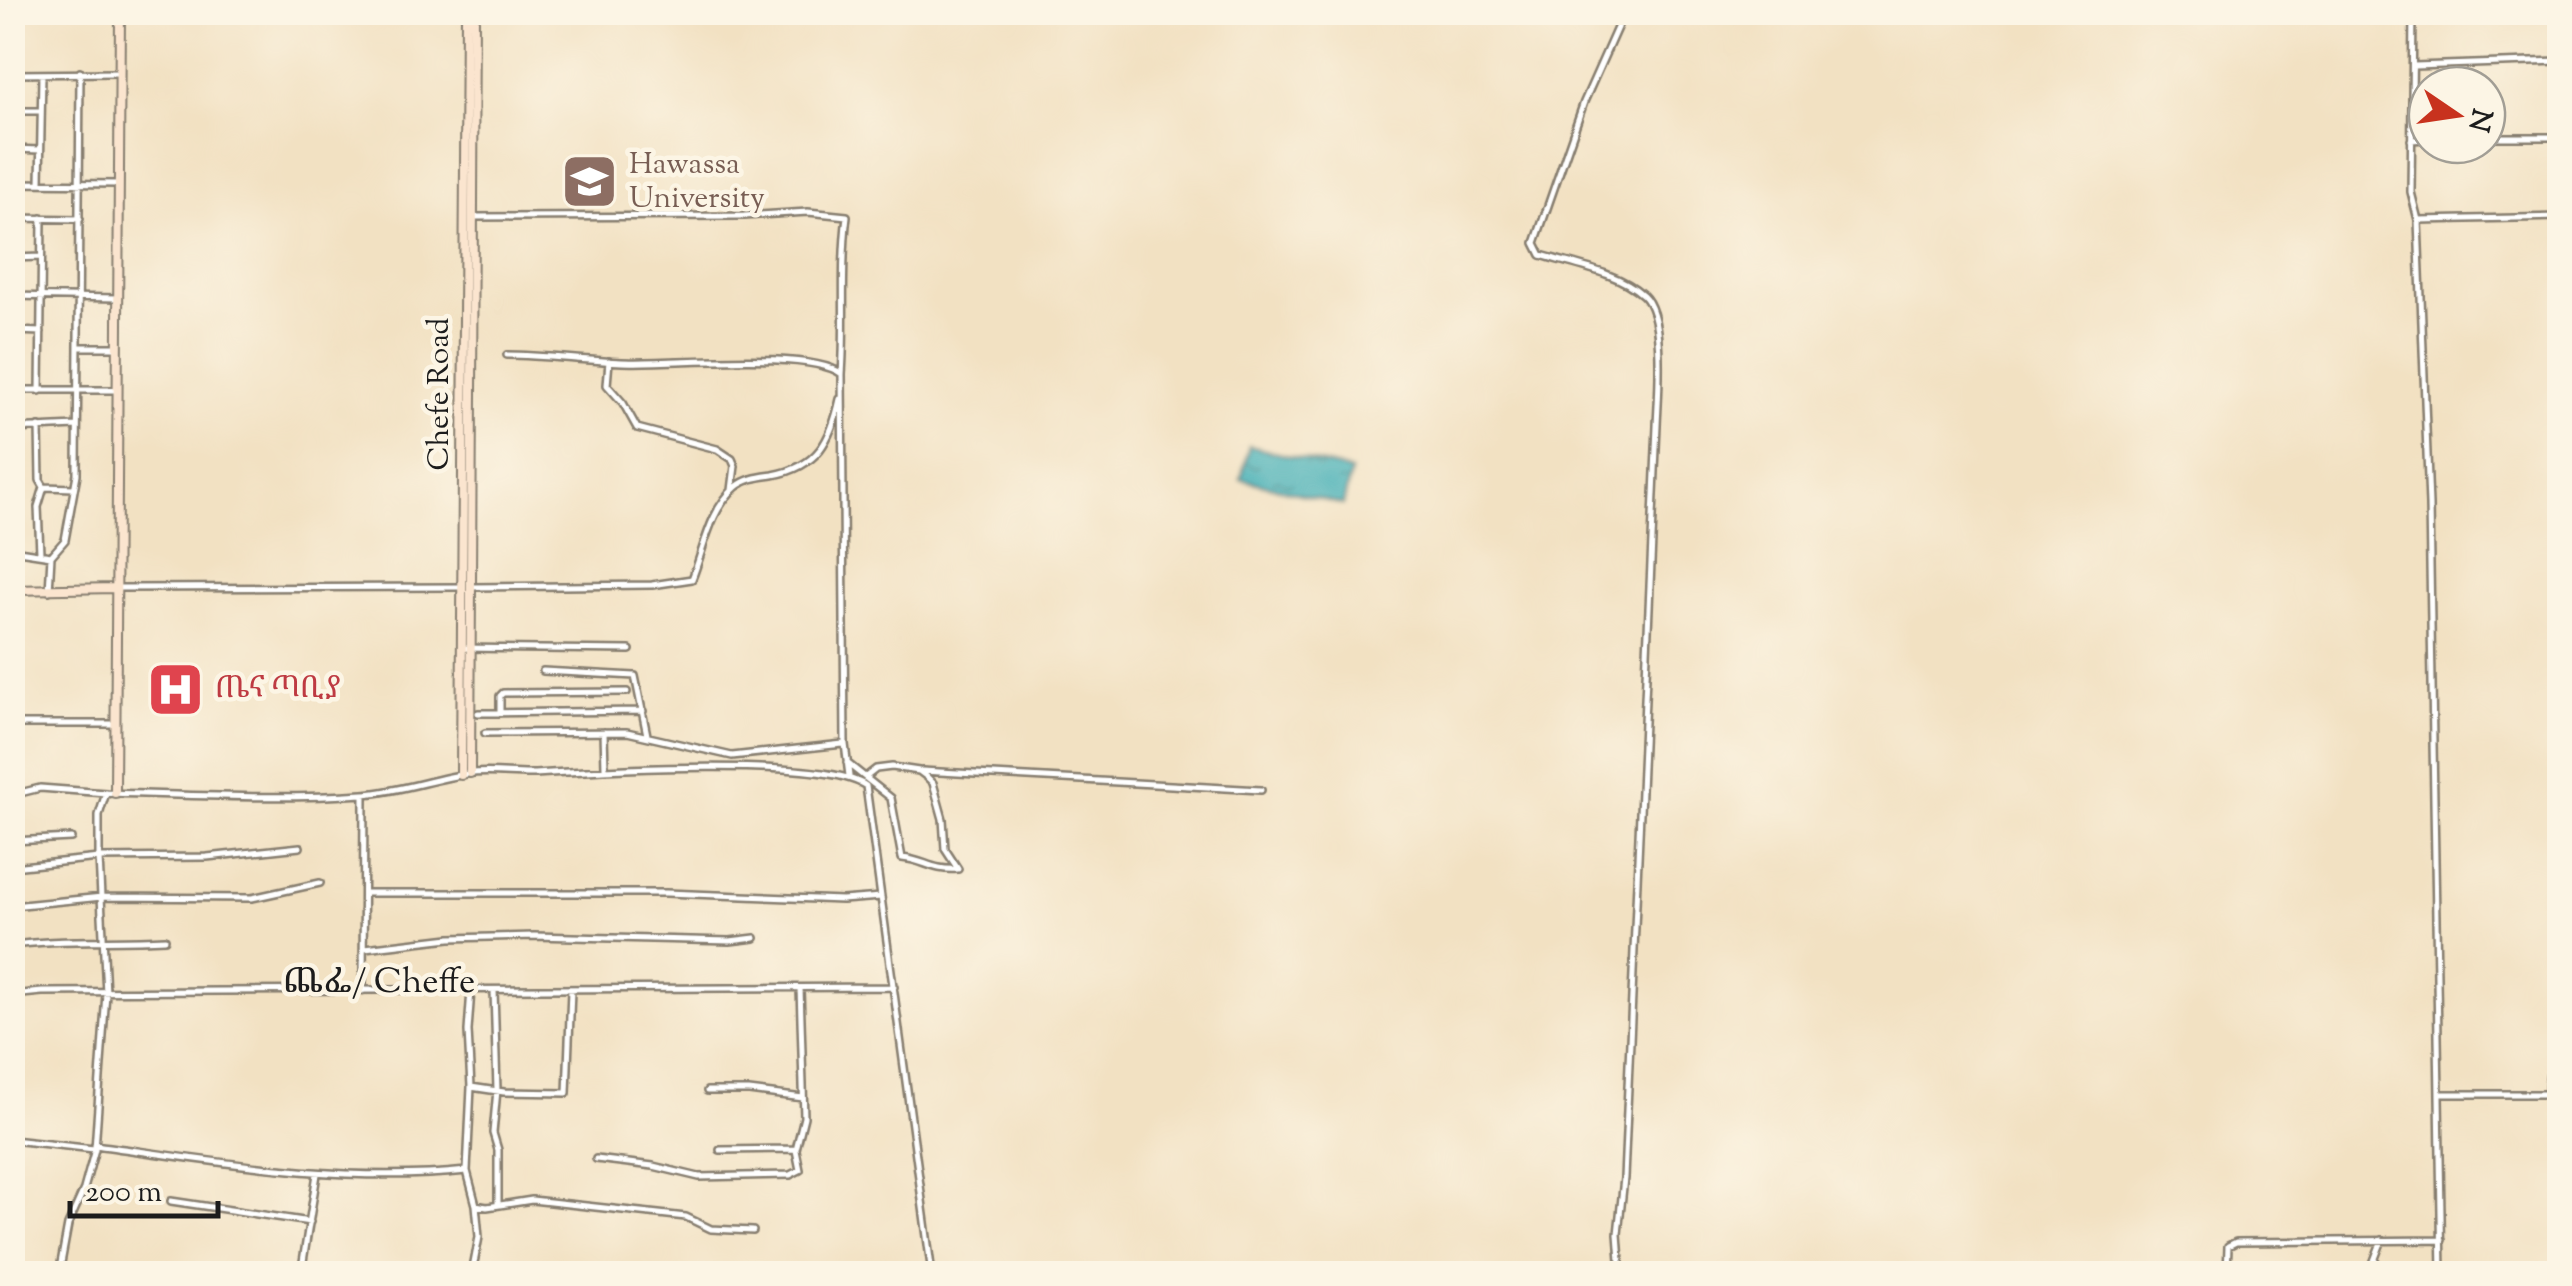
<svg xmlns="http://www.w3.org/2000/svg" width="2572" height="1286" font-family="'Sorts Mill Goudy','Noto Serif Ethiopic',serif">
  <defs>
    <pattern id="water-ripples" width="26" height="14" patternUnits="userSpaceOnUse" patternTransform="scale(2.5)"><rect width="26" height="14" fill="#39aab3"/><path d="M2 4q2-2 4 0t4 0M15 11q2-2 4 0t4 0" fill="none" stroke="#2f8a91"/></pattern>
  </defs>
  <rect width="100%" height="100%" fill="#fcf5e5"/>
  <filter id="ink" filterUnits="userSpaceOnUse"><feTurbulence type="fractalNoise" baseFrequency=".01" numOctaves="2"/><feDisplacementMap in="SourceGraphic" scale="20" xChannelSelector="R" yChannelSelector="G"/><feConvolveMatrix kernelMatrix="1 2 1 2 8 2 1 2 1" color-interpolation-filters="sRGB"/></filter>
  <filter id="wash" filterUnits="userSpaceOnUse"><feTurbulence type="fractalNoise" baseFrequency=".0048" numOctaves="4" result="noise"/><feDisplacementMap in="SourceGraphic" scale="40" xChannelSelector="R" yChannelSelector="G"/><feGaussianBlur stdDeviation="2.25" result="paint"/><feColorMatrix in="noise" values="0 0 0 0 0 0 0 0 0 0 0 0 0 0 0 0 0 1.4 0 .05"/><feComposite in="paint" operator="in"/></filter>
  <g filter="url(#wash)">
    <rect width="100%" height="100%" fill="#f2e1c2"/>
    <path fill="url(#water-ripples)" stroke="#2a6368" stroke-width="2.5" d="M1249,446L1351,471L1343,505L1241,479Z"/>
  </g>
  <g filter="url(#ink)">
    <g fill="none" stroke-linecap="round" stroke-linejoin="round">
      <defs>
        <path id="street" d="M2413,12L2411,192L2418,220L2429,505L2442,1274
          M2414,66L2560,61
          M12,74L119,73
          M12,111H41
          M2487,137H2560
          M2411,140L2427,139
          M12,149L40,150
          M12,183L119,184
          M40,183L42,74
          M473,217L744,216L808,212L847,216C840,269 846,321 842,374L845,744L849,776
          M12,218L80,219
          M2418,220L2560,217
          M12,258L41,257
          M12,296L117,298
          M15,331L41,332
          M78,347H117
          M507,355C546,355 584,361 622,362C670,364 808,349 842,374
          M609,361L607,385L623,403L637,428L717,449L732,459L735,466L732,490
          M12,390H116
          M40,391L42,218
          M12,403L14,331
          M39,427L40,480L44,487L38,507L40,553
          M12,429L77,426
          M44,487L74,488
          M12,550L51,556
          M472,587L652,585L692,579C704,549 710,509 736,487C747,478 759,477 773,475C818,467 831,440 840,399
          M117,588L461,587
          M49,591L51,556L65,540L77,474L80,72
          M461,648L630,650
          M543,671L635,676L647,735
          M478,713L643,711
          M500,713V696L503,693L627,692
          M12,724H114
          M604,732L605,768
          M485,733L627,732L732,756L843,744
          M847,763L891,798L902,858C925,860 931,871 958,869L945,849L943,819L933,783L927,777L919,771L892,767L876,769L867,776
          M922,771L1261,790
          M12,795L40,788L106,793
          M12,841L71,838
          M12,867L99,858L207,857L300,847
          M365,893H666L842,900L881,897
          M12,906L102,897L252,898L320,883
          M12,945C64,938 113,942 165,939
          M365,948L450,938L534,936L730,941L755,938
          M471,990L468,1031L471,1087L467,1171L476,1205L479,1237L472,1274
          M494,990L497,1090L493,1133L498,1150V1203
          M363,991L364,794
          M12,995L42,992L894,987
          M2560,1050C2544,1067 2545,1118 2560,1135
          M471,1087L504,1092L567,1093L571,990
          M707,1091H749L803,1098
          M2439,1094H2549
          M2555,1132L2560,1177
          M12,1140L94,1149
          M95,1145C218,1162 342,1184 467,1171
          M720,1150L796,1149L804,1117L800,988
          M596,1159L653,1166L699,1177L790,1175L800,1170L796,1150
          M171,1201L310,1222
          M476,1205L487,1207L532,1200L686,1217L711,1229L753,1231
          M59,1274L68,1225L84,1189L95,1149L106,993L99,858V815L106,793C191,795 278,800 363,794C399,792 432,779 467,774C489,770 513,775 535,774C594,770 826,756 866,786L932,1274
          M301,1274L317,1174
          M1621,1274L1618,1234L1624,1178L1657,426C1658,396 1666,316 1643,295C1618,272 1573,265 1541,255L1535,243L1584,102L1624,12
          M2227,1274L2228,1246L2236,1242L2442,1240
          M2369,1274L2382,1240"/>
        <path id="secondary" d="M12,590L115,588
          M470,773L474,12
          M461,775L466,12
          M115,793L120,12"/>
      </defs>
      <use href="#street" stroke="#877e6f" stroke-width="10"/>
      <use href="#secondary" stroke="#877e6f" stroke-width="12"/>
      <use href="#street" stroke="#fff" stroke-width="5"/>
      <use href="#secondary" stroke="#fbe5cf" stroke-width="8"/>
    </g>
  </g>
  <defs>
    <symbol id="university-square" viewBox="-11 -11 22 22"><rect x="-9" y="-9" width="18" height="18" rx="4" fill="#8d6e63" stroke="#fcf5e5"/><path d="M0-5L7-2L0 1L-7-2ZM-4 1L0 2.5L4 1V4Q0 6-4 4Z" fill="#fff"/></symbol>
    <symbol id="hospital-square" viewBox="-11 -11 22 22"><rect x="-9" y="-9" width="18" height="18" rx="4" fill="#e0444e" stroke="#fcf5e5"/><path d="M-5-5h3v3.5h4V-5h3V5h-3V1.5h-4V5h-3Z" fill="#fff"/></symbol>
  </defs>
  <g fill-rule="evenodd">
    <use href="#university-square" x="558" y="150" width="63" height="63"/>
    <use href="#hospital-square" x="144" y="658" width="63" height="63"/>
  </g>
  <g text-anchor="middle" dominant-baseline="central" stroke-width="9" stroke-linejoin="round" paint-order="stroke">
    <g font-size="30" fill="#785e54" stroke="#fcf5e5" text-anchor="start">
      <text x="629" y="165">Hawassa<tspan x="629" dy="34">University</tspan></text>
    </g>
    <g font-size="30" fill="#1c1c1c" stroke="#fcf5e5">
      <text transform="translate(440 394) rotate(-90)">Chefe Road</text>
    </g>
    <g font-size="30" fill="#be3a42" stroke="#fcf5e5" text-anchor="start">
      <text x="215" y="689">ጤና ጣቢያ</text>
    </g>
    <g font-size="35" fill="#1c1c1c" stroke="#fcf5e5">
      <text x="379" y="983">ጨፌ/ Cheffe</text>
    </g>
  </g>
  <rect width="2572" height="1286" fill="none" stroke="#fcf5e5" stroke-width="50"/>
  <g transform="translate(2457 115) rotate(103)"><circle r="48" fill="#fcf5e5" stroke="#a29e95" stroke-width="2.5"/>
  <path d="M0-8L18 38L0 25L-18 38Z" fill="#c8321e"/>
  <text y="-15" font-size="28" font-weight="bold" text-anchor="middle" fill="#1c1c1c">N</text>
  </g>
  <path d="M70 1201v15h148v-15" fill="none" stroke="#1c1c1c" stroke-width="5"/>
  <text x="85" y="1201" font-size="30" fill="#1c1c1c" stroke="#fcf5e5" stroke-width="8" paint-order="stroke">200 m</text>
</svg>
